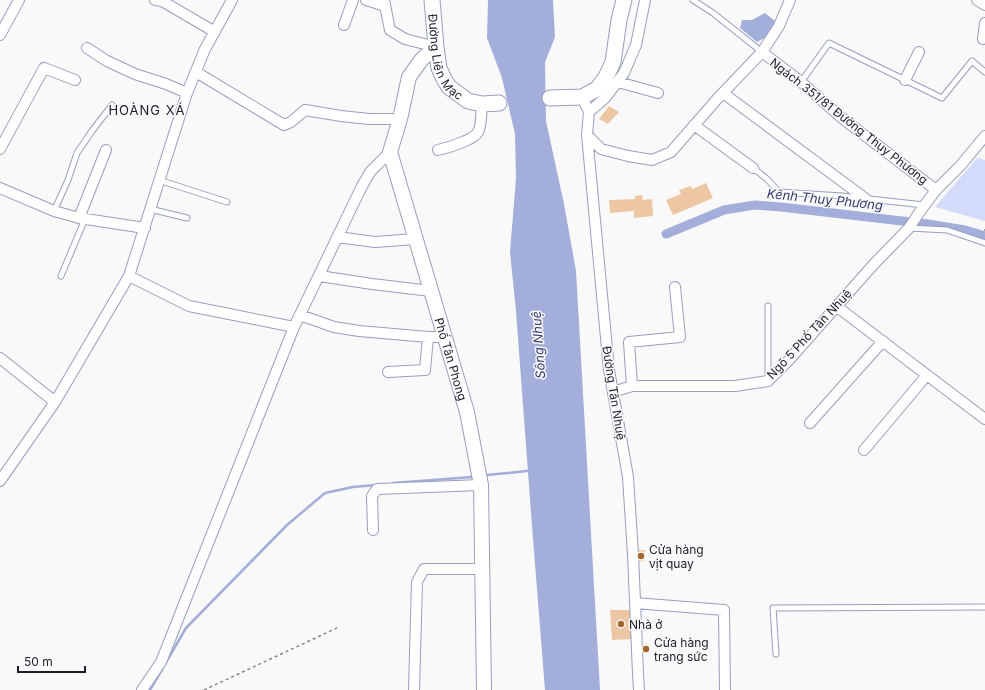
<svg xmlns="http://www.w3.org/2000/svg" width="985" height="690" font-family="Inter,sans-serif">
  <rect width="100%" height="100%" fill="#f9f9f9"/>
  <path fill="#d3dbfa" d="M977,158L985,160V221L935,207Z"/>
  <path fill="#a4aeda" d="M488,0H553L555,37L545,62L546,121L564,204L576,271L600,690H545L532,526L516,311L510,252L516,178L515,134L502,78L487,38Z
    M765,13L775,21L768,36L757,42L740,28L742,20H752Z"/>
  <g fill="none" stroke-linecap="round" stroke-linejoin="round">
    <path stroke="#a4aeda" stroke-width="2.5" d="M487,475L527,471
      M393,483L472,477
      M165,664L186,628L287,525L325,493L353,487L376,485
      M150,690L163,668"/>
    <path stroke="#a4aeda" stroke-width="9" d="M666,234L724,210L755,205L781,207L928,224L965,230L985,236"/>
  </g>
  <path fill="#edc6a4" d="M609,106L619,112L608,124L599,119Z
    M706,183L713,198L673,215L666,200L681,194L679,190L691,186L692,189Z
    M642,195L643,200L652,199L653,216L634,218V211L610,213L609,200L635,199V196Z
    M638,550H645L644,561L637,562Z
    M610,610H631L632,639L612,640Z
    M643,645L648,646V652H644Z"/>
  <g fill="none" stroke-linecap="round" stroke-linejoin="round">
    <defs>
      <path id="lane" d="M693,0L713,13L762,52
        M801,82L829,43L942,98L972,61L985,72
        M753,168L767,179L779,192L842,196L924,205
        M159,180L227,202
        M150,209L187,218
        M54,211L68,180L77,153L92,131L112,105
        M909,228L947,230L985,243
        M61,276L85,219
        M768,306V379
        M776,654L773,608L985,607"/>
      <path id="street" d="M155,0L162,1L215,32
        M366,0L385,6
        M384,0L390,30L405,39L436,47
        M977,0L985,5
        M344,25L353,0
        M0,35L19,0
        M983,39L985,23
        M87,48L107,61L135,74L166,84L187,93
        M762,52L801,82L842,118L936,190
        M196,72L284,125L291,122L305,110L341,116L369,119H400
        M905,80L919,52
        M618,82L658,93
        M723,93L866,199
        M582,97L589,112L587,135L609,370L628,477L633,554L638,674L639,690
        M589,112L605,98L624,73L636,45L645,0
        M694,125L753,168
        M587,135L601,149L628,156L652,160L671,152L718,98L762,52L779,26L790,0
        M0,149L44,68L75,80
        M438,150C447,148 474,140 478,132C482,126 481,111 482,104
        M0,188L54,211L79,218L145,228
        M79,218L106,150
        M337,237L375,242L416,239
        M129,276L189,306L294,327
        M319,276L372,284L431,291
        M836,306L985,419
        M300,315L334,327L359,331L428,337H445
        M0,358L55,402
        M388,372L425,370L428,337
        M632,386L629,342L680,337L675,287
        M613,392L632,386H735L768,381L789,360L874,264L909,228L921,210L936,190L961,165L985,136
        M810,423L883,341
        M864,450L927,375
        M0,481L55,402L129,276L187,93L205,49L232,0
        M373,530L372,496L377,489L481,485
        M635,603L724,610L725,690
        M142,690L161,662L294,327L361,188L370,172L390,152
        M414,690L417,582L424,569H482"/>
      <g id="secondary">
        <path id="s1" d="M436,47L422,59L409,77L400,119L390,152L467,412L481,485L484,690"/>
      </g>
      <g id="primary">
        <path id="s2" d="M432,0L436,47L439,68L444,79L449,87L468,101L482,104L499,103"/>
        <path d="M550,98L582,97L597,89L606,77L613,62L619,20L624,0"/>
      </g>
    </defs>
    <use href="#lane" stroke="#979fbd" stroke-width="7"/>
    <use href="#street" stroke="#979fbd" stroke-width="12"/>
    <use href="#secondary" stroke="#979fbd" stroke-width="16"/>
    <use href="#primary" stroke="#979fbd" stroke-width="17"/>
    <path stroke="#86878d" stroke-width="1.5" stroke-dasharray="3 3" stroke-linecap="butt" d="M984,230H985
      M204,690L339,627"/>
    <use href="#lane" stroke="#fff" stroke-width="5"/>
    <use href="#street" stroke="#fff" stroke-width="10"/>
    <use href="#secondary" stroke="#fff" stroke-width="14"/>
    <use href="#primary" stroke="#fff" stroke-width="15"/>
  </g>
  <g fill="#a56a2b" stroke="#f9f9f9" stroke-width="1.5">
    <circle cx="641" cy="556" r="4"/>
    <circle cx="621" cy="624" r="4"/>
    <circle cx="646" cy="649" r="4"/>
  </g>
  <g text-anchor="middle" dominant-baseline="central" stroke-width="3" stroke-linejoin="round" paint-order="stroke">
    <g font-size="12" fill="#1b1e2a" stroke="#f9f9f9">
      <text stroke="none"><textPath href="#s2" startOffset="60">Đường Liên Mạc</textPath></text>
      <text transform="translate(849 121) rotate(38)">Ngách 351/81 Đường Thụy Phương</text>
      <text transform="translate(809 334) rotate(-47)">Ngõ 5 Phố Tân Nhuệ</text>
      <text stroke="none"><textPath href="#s1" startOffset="334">Phố Tân Phong</textPath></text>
      <text transform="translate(614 393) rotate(81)">Đường Tân Nhuệ</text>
    </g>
    <g font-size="12" fill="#1b1e2a" stroke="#f9f9f9" text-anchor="start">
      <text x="649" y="549">Cửa hàng<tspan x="649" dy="14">vịt quay</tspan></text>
      <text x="629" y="624">Nhà ở</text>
      <text x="654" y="642">Cửa hàng<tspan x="654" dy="14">trang sức</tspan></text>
    </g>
    <g font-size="13" letter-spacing="1" fill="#1b1e2a" stroke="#f9f9f9">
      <text x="147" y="110">HOÀNG XÁ</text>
    </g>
    <g font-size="13" font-style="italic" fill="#333c72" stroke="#f9f9f9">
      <text transform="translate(825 199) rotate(6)">Kênh Thuỵ Phương</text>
      <text transform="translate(538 345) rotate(-94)">Sông Nhuệ</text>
    </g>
  </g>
  <path d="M18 666v6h67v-6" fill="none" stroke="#1b1e2a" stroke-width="2"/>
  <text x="24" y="666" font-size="12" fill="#1b1e2a" stroke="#f9f9f9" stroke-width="3" paint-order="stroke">50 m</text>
</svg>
